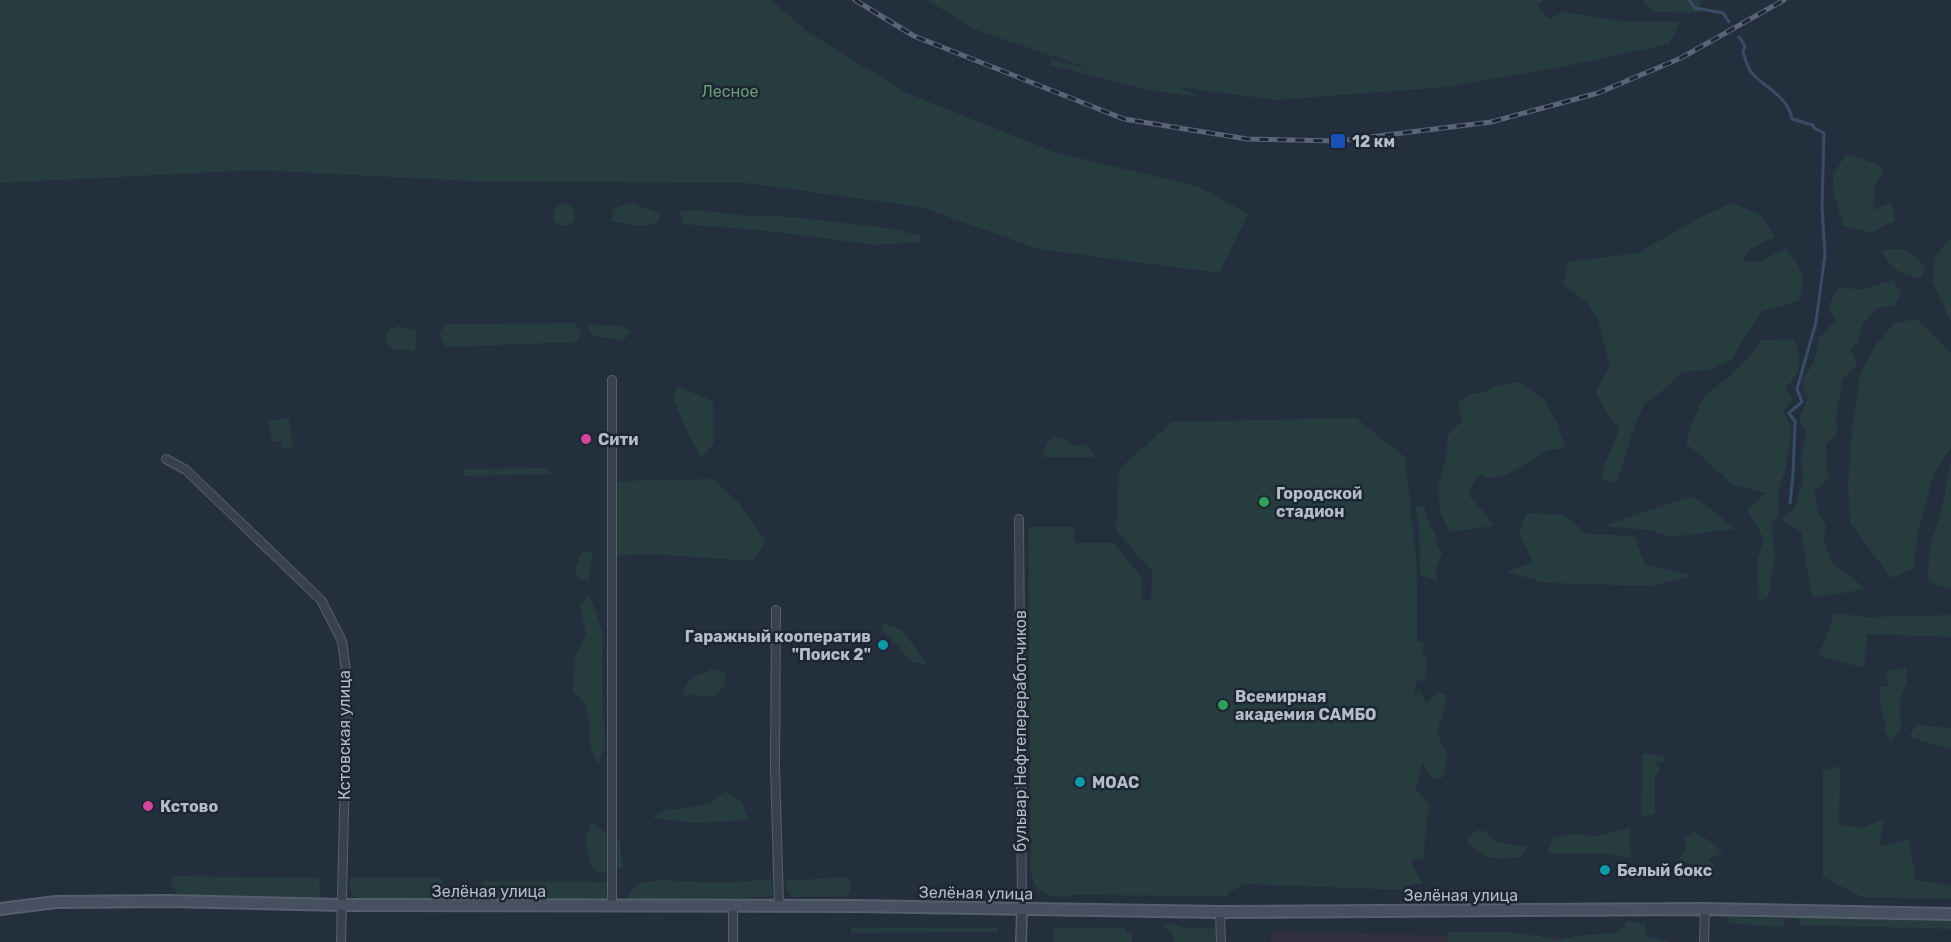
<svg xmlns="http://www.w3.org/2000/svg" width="1951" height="942" font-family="Rubik,sans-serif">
  <rect width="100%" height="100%" fill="#242f3e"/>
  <path fill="#32303f" d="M1271,932L1667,940L1669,942H1271Z"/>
  <path fill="#263c3f" d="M0,0H771L809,33L907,93L1054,152L1199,187L1248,214L1219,273L1038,249L921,207L745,183L470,181L256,170L0,183Z
    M927,0H1544L1537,5L1549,19L1563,12L1629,22H1680L1669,44L1571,65L1447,87L1276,100L1178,87L1203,97L1153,91L1050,65L1051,60L1091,69L976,30Z
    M1641,0H1701L1699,13L1654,12Z
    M1846,154L1875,163L1883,170L1875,187L1873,210L1892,202L1895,221L1870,233L1843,225L1833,191V175Z
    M632,203L661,214L656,224L639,226L611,221L613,209Z
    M1733,203L1761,215L1775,237L1750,249L1742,261L1759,262L1786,248C1801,269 1809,275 1798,301L1761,312L1731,360L1710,370L1682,372L1665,389L1645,403L1635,424L1617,483L1602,480L1605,464L1620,427C1609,419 1600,403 1596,390L1610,367L1598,320L1589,305L1563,284L1568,262L1637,253L1705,215Z
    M553 215a11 11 0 1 1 22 0a11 11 0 1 1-22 0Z
    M699,210L738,215L793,217L895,229L920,236V242L875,245L768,231L683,224L680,211Z
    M1951,238V323L1932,281L1935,257L1945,243Z
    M1904,249L1926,266L1920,279C1899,273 1891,270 1882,250Z
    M1893,280L1901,293L1894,306L1876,308L1863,324L1857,344L1850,349L1857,365L1843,379L1836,415L1837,433L1826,444L1828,479L1814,491L1818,511L1826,525L1824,541L1831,562L1866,589L1812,598L1801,532L1782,520L1794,509L1803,480L1801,455L1806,434L1799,418L1808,399L1802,382L1814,362L1819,338L1836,320L1828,307L1838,288L1863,289Z
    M1917,319L1951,352V448L1935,471L1918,530L1914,568L1891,578L1850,523L1848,484L1852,430L1860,373L1875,346L1894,323Z
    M575,323L581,333L576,342L446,347L439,333L446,324Z
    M586,324L619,326L632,331L623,340L593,336Z
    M397,326L417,331L415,350H394L385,341L386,333Z
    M1794,339C1802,361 1803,370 1786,388L1793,400L1783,411L1792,429L1785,472L1779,488L1778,516L1771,524L1775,555L1768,598L1759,601L1757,562L1764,539L1747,509L1766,493L1733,485L1702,456L1686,444L1690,427L1704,396L1726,379L1752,354L1761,340Z
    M1519,382L1545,400L1557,423L1565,448L1549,450L1508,474L1488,478L1481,474L1473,483L1468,494C1476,506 1487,513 1494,526L1450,532L1440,512L1438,487L1446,458L1448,435L1462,421L1458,402L1470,394L1485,392L1499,385Z
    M677,386L713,401L714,443L702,457L693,444L674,401Z
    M289,418L293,447L282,449L281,441L272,442L269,421Z
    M1356,418L1405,457L1417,568V641L1424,644L1422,652L1428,660L1425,678L1420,682L1416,680L1415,697L1419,688L1426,703L1439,692L1447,696L1437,733L1448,757L1442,778L1432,780L1423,763L1415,789L1429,804L1423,859L1412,860V864L1423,884H1410L1405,890L1244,884L1231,891L1227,896L1071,895C1052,899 1035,895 1031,873L1028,527H1075L1074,543H1114L1141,577V599L1151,600L1152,571L1116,530L1119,469L1172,422Z
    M1054,437L1065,439L1075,446L1088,444L1095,457H1043L1047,443Z
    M1951,461V589L1928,582L1929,551L1942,507Z
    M547,468L551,474L463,476V469Z
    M713,479L738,502L766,541L753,561L649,554L616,556V481Z
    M1693,496L1714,511L1734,529L1671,537L1649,530L1603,526Z
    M1424,506L1430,527L1435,532L1437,544L1442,553L1436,568L1437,581L1420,575L1419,524L1415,507Z
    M1526,513L1564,515L1587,534L1634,536L1645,565L1693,575L1653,586L1547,583L1507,572L1533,562L1519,533Z
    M582,552H593L589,581L578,579L575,569Z
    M590,596L603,633L602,678L605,746L599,764L591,749L587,706L573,692L575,656L586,634L579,604Z
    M1834,613L1866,617L1951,615V637L1867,634L1864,668L1819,656Z
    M883,623L902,630L927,664L912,662L882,629Z
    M1907,667V681L1900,701L1901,728L1891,741L1884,731L1885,722L1880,704V687L1888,686L1886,672Z
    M712,669L726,673L723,687L715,696L683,695C688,675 696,678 712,669Z
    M1916,725L1951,728V747L1947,748L1909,737Z
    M1642,753L1663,756L1664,762H1655L1660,769L1655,776V814L1641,817Z
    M1840,766L1839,825L1860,828L1884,819L1879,847L1909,839L1916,880L1951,885V899L1862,897L1823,877V771Z
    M725,791L742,802L748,820L695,823L652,818L665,810L680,809L709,804Z
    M591,822L620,842L623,867L600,873L591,867L585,841Z
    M1630,828L1631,858L1598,853H1548L1553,837L1575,834L1597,836Z
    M1477,830L1484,831L1496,842L1528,847L1519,857C1493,859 1483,861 1465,839Z
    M1695,832C1707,840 1713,841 1723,853L1708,859L1716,865L1705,872L1699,865L1681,862L1680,857L1686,850L1684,839Z
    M173,876L319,878L321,899L179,896L172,887Z
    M844,877L852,882L848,896L792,897L787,890L786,881Z
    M349,878H442L443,900H358C349,895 350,888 349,878Z
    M772,879L773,896L715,900L626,899L636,884L661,880L722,883Z
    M482,881L608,882L607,898L601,901H483Z
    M1730,917L1786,919L1783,927L1726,923Z
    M1798,917L1951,921V929L1800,925Z
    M1628,921L1646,924L1645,933L1650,938H1659L1664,942H1448L1449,932H1507L1539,936L1558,941L1574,936L1616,933Z
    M1169,923L1184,928L1217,927V942H1173V934L1163,924Z
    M851,928H999L998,932L851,933Z
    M1053,928H1125L1126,933L1132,931V942H1053Z"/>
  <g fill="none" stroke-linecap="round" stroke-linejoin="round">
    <path stroke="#394c67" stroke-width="3" d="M1689,0L1695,8L1723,13L1729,22
      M1739,37L1745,46L1743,51C1745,58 1747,67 1752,73C1766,89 1788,96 1792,119L1813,125L1814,128L1824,133L1822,207L1825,254L1816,322L1797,389L1802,402L1789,413L1795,421L1793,474L1790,503"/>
    <defs>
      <path id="minor" d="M612,380V906
        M166,459L186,470L321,600L342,641L347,679L341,942
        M1019,519L1022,909
        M776,610L775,767L779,906
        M733,907V942
        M1220,912L1221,942
        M1704,942L1705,909"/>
      <path id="tertiary" d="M1021,942L1022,909"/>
      <path id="secondary" d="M0,909L56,902L169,901L341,905L857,906L1220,912L1705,909L1951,914"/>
    </defs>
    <use href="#minor" stroke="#565f6c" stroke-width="10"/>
    <use href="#tertiary" stroke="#565f6c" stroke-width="12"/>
    <use href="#secondary" stroke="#565f6c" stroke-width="14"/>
    <use href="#minor" stroke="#38414e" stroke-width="8"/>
    <use href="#tertiary" stroke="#38414e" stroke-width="9"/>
    <use href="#secondary" stroke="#465061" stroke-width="10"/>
    <defs>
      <path id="rail" d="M855,0L914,36L1124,119L1247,139L1338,141L1491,122L1598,93L1681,58L1784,0"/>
    </defs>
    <use href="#rail" stroke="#5a6575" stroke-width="5"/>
    <use href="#rail" stroke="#1d2633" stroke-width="3" stroke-dasharray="9" stroke-linecap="butt"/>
  </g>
  <rect fill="#1a4fb4" stroke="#1d2633" stroke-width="2" x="1330" y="133" width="16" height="16" rx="3"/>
  <g fill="#d1479c" stroke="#1d2633" stroke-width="2">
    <circle cx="586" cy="439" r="6"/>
    <circle cx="148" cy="806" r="6"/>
  </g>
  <g fill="#2e9e5b" stroke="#1d2633" stroke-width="2">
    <circle cx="1264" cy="502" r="6"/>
    <circle cx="1223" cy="705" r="6"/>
  </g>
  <g fill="#0f9aa8" stroke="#1d2633" stroke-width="2">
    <circle cx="883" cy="645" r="6"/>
    <circle cx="1080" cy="782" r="6"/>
    <circle cx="1605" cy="870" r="6"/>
  </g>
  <g text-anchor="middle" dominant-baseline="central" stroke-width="5" stroke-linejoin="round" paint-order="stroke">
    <g font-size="16" fill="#6b9a76" stroke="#1d2633">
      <text x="730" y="91">Лесное</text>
    </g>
    <g font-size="16" font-weight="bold" fill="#b4bcc9" stroke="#1d2633" text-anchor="start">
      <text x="1352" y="141">12 км</text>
      <text x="598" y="439">Сити</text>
      <text x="1276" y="493">Городской<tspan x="1276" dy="18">стадион</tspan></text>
      <text x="871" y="636" text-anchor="end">Гаражный кооператив<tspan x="871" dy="18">"Поиск 2"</tspan></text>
      <text x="1235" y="696">Всемирная<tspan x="1235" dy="18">академия САМБО</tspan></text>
      <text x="1092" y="782">МОАС</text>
      <text x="160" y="806">Кстово</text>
      <text x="1617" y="870">Белый бокс</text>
    </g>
    <g font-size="16" fill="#b4bcc9" stroke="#1d2633">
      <text transform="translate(1020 731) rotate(-90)">бульвар Нефтепереработчиков</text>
      <text transform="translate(344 735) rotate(-90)">Кстовская улица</text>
      <text x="489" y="891">Зелёная улица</text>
      <text transform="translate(976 893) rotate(1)">Зелёная улица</text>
      <text x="1461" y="895">Зелёная улица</text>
    </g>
  </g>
</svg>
